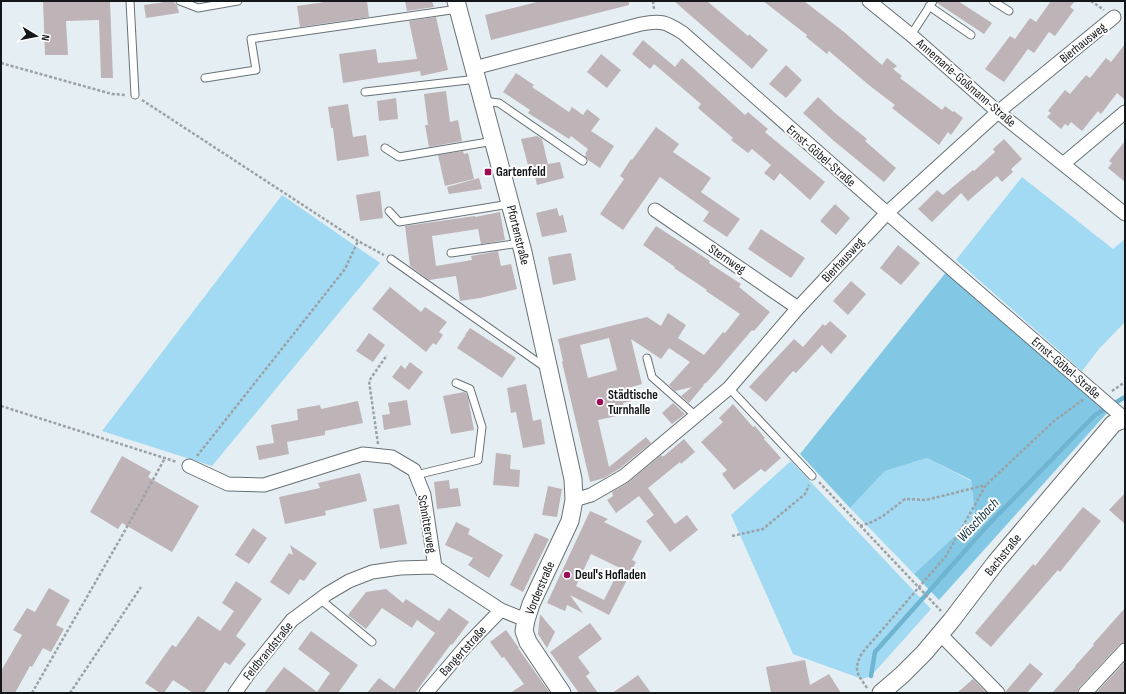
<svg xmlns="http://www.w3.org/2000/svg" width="1126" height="694" font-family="'Sofia Sans Condensed',sans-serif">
  <rect width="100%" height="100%" fill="#e5eff3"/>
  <path fill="#a1daf2" d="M1022,177L1113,249L1125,239V322L1099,349L1082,371L956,260Z
    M282,195L380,263L212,466L102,431Z
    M927,458L971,481L975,517L914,574L850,508L885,471Z
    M791,461L931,609L871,676L862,679L793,654L731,515Z"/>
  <path fill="#82c8e4" d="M947,271L1107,413L939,600L914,574L975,517L971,480L927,458L885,471L850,508L800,454Z"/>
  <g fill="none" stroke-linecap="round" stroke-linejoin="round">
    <path stroke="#6fb4d0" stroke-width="4.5" d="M871,676L875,652L987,526L1095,415L1125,397"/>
  </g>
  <path fill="#beb3b6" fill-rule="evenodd" d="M43,1H110L113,78H101L99,20L66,21L68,55H45Z
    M172,1L177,5L179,13L146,18L144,5Z
    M332,1H367L369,17L300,27L297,6Z
    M405,1H432L434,7L407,11Z
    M541,1H629V5L491,40L485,15Z
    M674,1H707L748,36L749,34L768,50L752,69Z
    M763,1H804L844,32L882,65L887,58L897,66L893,69L902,76L900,78L942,110L945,106L953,112L954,111L963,118L951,135L948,132L939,145L892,108L895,105L870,86L829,51L827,54L806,37L807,35Z
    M938,1H958L992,23L984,34L937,3Z
    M1051,1H1075L1070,7L1074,10L1055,36L1049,32L1034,53L1028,49L1004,82L985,69L1010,36L1015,39L1030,18L1036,22Z
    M436,17L448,70L421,76L420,71L343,83L339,54L376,49L378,63L417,59L409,21Z
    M643,40L675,67L682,58L745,115L748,112L768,129L765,132L825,182L810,200L780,173L774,181L764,173L771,165L752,149L748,153L731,140L733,138L698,108L701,104L654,64L650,69L632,54Z
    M1125,44V100L1117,93L1101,114L1098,111L1082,131L1071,122L1068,126L1065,124L1061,129L1047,117L1051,113L1048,111L1065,90L1070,94L1086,75L1090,78L1106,58L1111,62Z
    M601,54L621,70L607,88L587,72Z
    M786,65L802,80L786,98L769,84Z
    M516,73L534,85L532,87L569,112L572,107L583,115L587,109L600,119L591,131L614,146L600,168L588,160L584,156L587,155L585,154L588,149L571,136L569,139L528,113L530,110L503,92Z
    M446,91L450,122L458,120L462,141L429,147L425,125H428L424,94Z
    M818,97L835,113L867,139L865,141L896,168L884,182L834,141L803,113Z
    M396,98L398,119L379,121L377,101Z
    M348,104L353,137L366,135L369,156L337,161L333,128H331L328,107Z
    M656,127L679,144L673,152L711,178L701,192L740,219L727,237L703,221L709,212L660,177L623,230L600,214L624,179L620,176L631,159L632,160Z
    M537,136L542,139L548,164L560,162L564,178L537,185L533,168L529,169L521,139Z
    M1004,139L1022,159L1011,169L1013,172L1002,182L997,176L968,201L961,193L932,222L918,209L937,190L943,195L973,170L974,171L995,152L993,149Z
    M1125,141V182L1108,168L1112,163L1109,161Z
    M463,151L464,154L468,153L474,179L445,186L438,155Z
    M479,178L482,189L449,194L447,187Z
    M380,191L383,218L360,221L356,195Z
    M835,204L850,218L836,235L820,221Z
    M557,208L559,216L563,215L567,232L542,237L536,213Z
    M500,212L505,240L481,244L478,229L432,236L436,266L472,260L471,256L498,251L501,266L511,264L517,289L480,298L460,301L456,276L429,280L410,266L405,226L475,216V217Z
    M656,226L710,261L709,263L741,284L739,287L770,312L754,331L752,330L717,371L706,383L703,384L704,385L689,403L681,396L692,387L675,391L669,385L690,362L669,348L661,359L631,339L642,384L628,388L637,400L623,403L626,414L598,420L609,467L646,437L651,443L619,469L604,478L590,482L562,362L563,361L558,339L647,317L661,326L668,313L686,325L678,338L704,355L723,332L725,333L740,314L706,291L707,290L674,268L675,267L643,245ZM609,338L617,370L588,378L580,345Z
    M761,229L805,258L791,278L748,249Z
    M898,245L920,263L901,285L880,268Z
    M571,253L576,280L553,285L548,257Z
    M851,281L866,294L848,315L833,301Z
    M390,287L421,312L425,307L447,322L439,332L443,335L436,345L433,343L426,352L372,309Z
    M830,321L847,336L831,354L822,345L796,373L793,371L766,402L749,387L794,339L803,347L823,324L825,326Z
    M470,328L516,358L502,378L457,348L465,336L466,337L465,335Z
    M369,333L385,345L373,362L356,351Z
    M410,362L423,372L409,390L392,377L401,365L405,369Z
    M526,384L533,421L541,419L545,444L523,448L516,412L511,413L507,388Z
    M464,392L466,393L468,398L474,430L451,434L443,396Z
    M407,400L411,425L384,430L382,415L390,414L388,403Z
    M358,401L363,423L325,431V435L287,442L289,454L259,460L256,446L274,443L271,425L298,420L297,409L320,405L321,409Z
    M673,403L685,414L672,424L662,413Z
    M733,404L753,427L755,426L765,438L764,439L781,458L765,472L761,469L734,490L722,474L727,470L701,442L723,422L719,418Z
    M684,439L695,452L681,464L680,462L648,488L675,524L687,515L698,530L670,552L646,521L654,515L639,496L616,513L607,500L613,496L612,492L629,482L661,455L662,457L663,456H664Z
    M496,453L511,455L510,469L520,470L519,487L493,485Z
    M122,456L151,472L148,477L199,506L172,552L122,523L118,529L90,512Z
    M360,473L367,501L325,511L326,515L285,524L279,497L320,488L318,483Z
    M449,480L450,489L458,488L461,506L437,509L434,482Z
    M548,486L562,489L557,517L542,515Z
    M1125,493V524L1109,510Z
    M399,504L407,544L380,549L373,509Z
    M1083,507L1101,521L1060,572L1058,570L991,647L975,633L1033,564L1035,566Z
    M590,511L608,519L604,522L642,541L632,560L636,562L609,615L570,595L583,613L567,605L565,611L547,603ZM591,554L620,568L604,600L576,586Z
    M456,522L470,529L468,534L503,555L489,578L468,565L473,558L445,545Z
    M253,528L267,538L249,564L235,555Z
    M535,533L549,539L523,592L510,585Z
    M290,545L317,563L304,581L300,579L289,595L270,582L289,553L293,555Z
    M236,581L262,599L236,636L246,644L230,665L225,662L204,693H193L173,680L164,693H160L145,683L172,645L176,647L198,616L220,631L234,611L222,603Z
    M49,588L70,600L56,625L64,629L51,652L43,648L32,667L30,666L15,693H1V671L22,635L13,630L27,608L35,612Z
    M386,589L403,603L406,599L439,621L449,608L469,622L452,645L451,644L415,693H367L379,678L394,689L435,633L417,620L412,628L382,608L366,629L348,615L366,592Z
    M1125,608V642L1119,645L1079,688L1077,693H1052L1076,666H1075L1094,645L1093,644Z
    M540,614L555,632L547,648L538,634Z
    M590,623L602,639L578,657L590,673L586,676L598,693H579L550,652Z
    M506,630L519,648H518L550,693H510L524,684L504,657L502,658L490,642Z
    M311,631L358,665L338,693H264L284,667L317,692L330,673L298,649Z
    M805,660L810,685L829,674L841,693H771L766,667Z
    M1125,662V693H1096Z
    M1030,663L1043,674L1027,693H1006V691Z
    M638,675L651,693H612L627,683Z
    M973,679L987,693H957Z"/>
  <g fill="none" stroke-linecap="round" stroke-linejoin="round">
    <defs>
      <path id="service" d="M130,1L135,95
        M180,1L198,8L238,1
        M993,1L1009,11
        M929,6L971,35
        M911,35L933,1
        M205,78L256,70L251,39L458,9
        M365,92L477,79
        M483,101L499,103L583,161
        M385,148L399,157L494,141
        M389,211L399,222L510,204
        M451,253L520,243
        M391,259L546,368
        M647,358L652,377L696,416
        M729,388L812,476
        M416,475L478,460L482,427L470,389L456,383
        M320,599L372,642"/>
      <path id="minor" d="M869,1L911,35L998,112L1125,214
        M474,68L641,24C661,20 666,22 683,33L887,213L1125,419
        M1063,164L1125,112
        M655,210L798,308
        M189,466L228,484L264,485L363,454L392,457L414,470L424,495L435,567L501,610L526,620
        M574,500L591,495L624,476L729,388L798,308L887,213L998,112L1114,17
        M940,634L998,693
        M235,693L249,673L292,620L327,594L349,581L372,572L400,568L435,567
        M426,693L467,645L501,610
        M1085,693L1125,650"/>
      <path id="tertiary" d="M456,1L523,252L573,479L574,500L570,521L531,604L526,620L524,631L528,642L562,693
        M881,693L902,675L924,653L951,621L996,562L1113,424L1119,421L1125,419"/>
    </defs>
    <use href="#service" stroke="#687175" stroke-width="9"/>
    <use href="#minor" stroke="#687175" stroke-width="15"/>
    <use href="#tertiary" stroke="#687175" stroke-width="19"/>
    <path stroke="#9ba2a6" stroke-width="2.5" stroke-dasharray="3 2" stroke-linecap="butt" d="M653,1L654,9
      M1091,1L1104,10
      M1,63L112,94L125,95
      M142,100L358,241L384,255
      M1112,391L1125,382
      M1,406L177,462
      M378,444L369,381L387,355
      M197,456L345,269L358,241
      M819,482L941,611
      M860,526L872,522L883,516L905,499L926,500L986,485
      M732,536L763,529L805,494L809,485
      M867,688C857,673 853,670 862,653L946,556L986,485L1054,421L1084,399
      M32,693L123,534L165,458
      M70,693L141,587"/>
    <use href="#service" stroke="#fff" stroke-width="7"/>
    <use href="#minor" stroke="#fff" stroke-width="13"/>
    <use href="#tertiary" stroke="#fff" stroke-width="17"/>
  </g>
  <g fill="#9d0b57" stroke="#fff" stroke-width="1.5">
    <rect x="484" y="168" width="8" height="8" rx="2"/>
    <circle cx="600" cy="402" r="4"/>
    <circle cx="567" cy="575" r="4"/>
  </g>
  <g text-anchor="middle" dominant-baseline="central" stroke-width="4" stroke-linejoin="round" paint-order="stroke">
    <g font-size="13" fill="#141719" stroke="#fff">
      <text transform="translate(1083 43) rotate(-39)">Bierhausweg</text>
      <text transform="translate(966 83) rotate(41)">Annemarie-Goßmann-Straße</text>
      <text transform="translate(821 156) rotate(41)">Ernst-Göbel-Straße</text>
      <text transform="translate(518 235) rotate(76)">Pfortenstraße</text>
      <text transform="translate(727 259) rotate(34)">Sternweg</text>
      <text transform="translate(843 260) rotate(-47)">Bierhausweg</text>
      <text transform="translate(1066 368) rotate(41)">Ernst-Göbel-Straße</text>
      <text transform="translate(427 524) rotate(80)">Schnitterweg</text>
      <text transform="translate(1003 555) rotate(-51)">Bachstraße</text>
      <text transform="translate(540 588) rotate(-67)">Vorderstraße</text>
      <text transform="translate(268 651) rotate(-51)">Feldbrandstraße</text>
      <text transform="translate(463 651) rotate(-48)">Bangertstraße</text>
    </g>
    <g font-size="13" font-weight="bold" fill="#141719" stroke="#fff" text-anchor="start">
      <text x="496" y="172">Gartenfeld</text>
      <text x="608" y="395">Städtische<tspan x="608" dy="15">Turnhalle</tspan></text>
      <text x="575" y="575">Deul's Hofladen</text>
    </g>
    <g font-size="14" font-style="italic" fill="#11323e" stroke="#fff">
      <text transform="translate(978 520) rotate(-47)">Wäschbach</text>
    </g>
  </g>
  <rect width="1126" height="694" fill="none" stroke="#141719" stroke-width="4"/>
  <g transform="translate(36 36) rotate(100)" stroke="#ffffff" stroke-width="3" paint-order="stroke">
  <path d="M0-3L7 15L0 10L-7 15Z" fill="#141719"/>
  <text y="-6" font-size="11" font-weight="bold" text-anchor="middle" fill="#141719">N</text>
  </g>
</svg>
